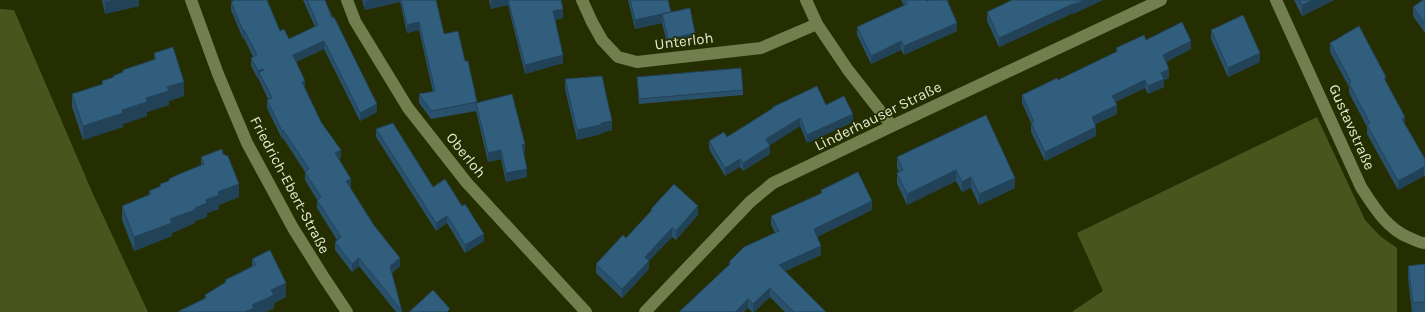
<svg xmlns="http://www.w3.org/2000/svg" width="1425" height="312" font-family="Karla,sans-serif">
  <rect width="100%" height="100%" fill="#252e00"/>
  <path fill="#49551c" d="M0,9L14,10L93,194L148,312H0Z
    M1317,117L1365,220L1380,236L1397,248V312H1073V311L1103,291L1077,233Z"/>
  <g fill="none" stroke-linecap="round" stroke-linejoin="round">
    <path stroke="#717e4d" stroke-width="12" d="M191,0L218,74L247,143L293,228L323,276L347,312
      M347,0L355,21L408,108L467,183L586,312
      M582,0L592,22L602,40L618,57L637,62L761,48L817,24
      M806,0L817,24L848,70L892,126
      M1276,0L1361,187C1374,207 1387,229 1410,238C1415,240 1420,243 1425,243
      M645,312L750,202L773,183L892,126L1161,0"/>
  </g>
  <path fill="#2a516c" d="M102,0H139V6L105,14Z
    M232,0H267L280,31L289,39L315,27L303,0H325L377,112L360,121L324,49L296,62L305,89L321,122L341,158L338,159L351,187H350L400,266L392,273L402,312H396L359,266L352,272L335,250V242L337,240L317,208V200L305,180V172L283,138L282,139L267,108V100L268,99L259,80V79H258L251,66V58L253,57L244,38L243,39L231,10V2L233,1Z
    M362,0H436L444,34L465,61L477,103L525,153H524L527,177L506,182L501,159L488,162L476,111L431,119L419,103V94L433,92L419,30L407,33L400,2L365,10Z
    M489,0H561L563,18L555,20L563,63L525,74L508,5L491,9Z
    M628,0H668L671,12L695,42L668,48L662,23L635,29Z
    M901,0H926L957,31L904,55L901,50L871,64L857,35V27L904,5Z
    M1103,0L1073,14V13L999,47L987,21V12Z
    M1294,0H1334L1302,16Z
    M1425,0V33L1413,16V7Z
    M1211,30L1260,62L1228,77L1211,39Z
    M1146,40L1191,49L1166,62L1169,78L1164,80V87L1148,94L1145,88L1115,102L1117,114L1095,124L1096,136L1045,161L1031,132V123L1022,103V95L1058,80L1116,52V48Z
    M1330,43L1386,83L1405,124L1425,159V177L1424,176L1398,190L1367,134V127L1349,93V87L1330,52Z
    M154,53L184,96L169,101V105L147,112V116L123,124V127L83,140L72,107V94L102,84V81L113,78V76L123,72V70L154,60Z
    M637,77L743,90V95L639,104Z
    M565,79L612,130L601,133V134L577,140L565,89Z
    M826,105L853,122L807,143L800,126L769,145L770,154L743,171L740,167L725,176L709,149V141L727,137L773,109V107Z
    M986,115L1015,188L979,205L971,188L962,192L956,181L907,205L897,184V173L899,172L897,168V157Z
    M376,129L433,187L484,241L465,253L447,223L436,231L376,137Z
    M201,157L239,197L219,205V209L207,213V217L195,221V223L172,233V236L134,251L122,220V206L149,195V191L160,187V184L169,181L201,165Z
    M821,190L872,210L817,237L821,255L785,271L826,312H785L770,297L754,312H752L748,308L729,264V262L775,233L771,225V216L821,194Z
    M651,209L698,215L676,240L672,237L649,261V269L622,298L596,273V264L626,238L651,211Z
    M252,259L286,297L274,303V308L266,312H179V311L205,298V295L225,283V280L252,266Z
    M1425,264V312H1412L1408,278V266Z"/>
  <path fill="#224258" d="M114,0H139V6L105,14V2Z
    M373,0H400V2L365,10V2Z
    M491,0H508V5L491,9Z
    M1084,0H1103L1073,14V5Z
    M1313,0H1334L1302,16V5Z
    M1073,4V13L999,47V38Z
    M563,9V18L553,20V11Z
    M671,12L662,14V23L635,29V20Z
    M419,22V30L407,33V25Z
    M957,23V31L904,55V46Z
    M244,30V38L243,39V31Z
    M695,33V42L668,48V39Z
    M324,41V49L293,63V55Z
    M901,41V50L871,64V56Z
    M1191,41V49L1163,63V55Z
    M1260,53V62L1228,77V68Z
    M563,55V63L525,74V65Z
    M263,69V77L259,72V79H258V71Z
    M1169,69V78L1164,80V87L1148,94V86L1161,73Z
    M1386,77V86L1384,78Z
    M1145,80V88L1112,104V96Z
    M305,81V89L302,91V82Z
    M184,82V96L169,101V105L147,112V116L123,124V127L83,140V126L122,110L146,98L167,87Z
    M377,104V112L360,121V113Z
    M1117,105V114L1092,126V117Z
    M853,114V122L807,143V135Z
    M1405,117V126L1402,119Z
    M800,118V126L766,148V139Z
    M612,121V130L601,133V134L577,140V130L601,123Z
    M1096,127V136L1045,161V152Z
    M283,130V138L282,139V131Z
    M525,144V153H522V145Z
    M770,146V154L743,171V163Z
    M341,150V158L335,162V153Z
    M501,150V159L488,162V153Z
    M740,159V167L725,176V168Z
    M1424,167V176L1398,190V181Z
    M527,169V177L506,182V173Z
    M956,170V181L907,205V194Z
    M971,177V188L962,192V182Z
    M1015,178V188L979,205V194Z
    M351,179V187L346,189V181Z
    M239,184V197L219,205V209L207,213V217L195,221V223L172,233V236L134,251V237L195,208L218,192Z
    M872,201V210L814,238V229Z
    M698,206V215L676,240V231Z
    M447,216V223L436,231V223Z
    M672,228V237L649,261V269L622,298V289L645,257Z
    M484,234V241L465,253V245Z
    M821,246V255L779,274V265Z
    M359,258V266L352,272V264Z
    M400,258V266L390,274V266Z
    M286,283V297L274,303V308L266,312H245L252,305L271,290Z
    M770,288V297L754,312H753V304Z
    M748,299V308L744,312H735Z"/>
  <path fill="#315e7d" stroke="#224258" d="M105,0H114L105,2Z
    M235,0H267L280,31L284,29L289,39L318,25L307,0H325L332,18L334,17L377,104L360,113L324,41L293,55L305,81L302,82L321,122L341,150L335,153L351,179L346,181L373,224L400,258L390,266L402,311L359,258L352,264L335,242L341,237L317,200L321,197L305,172L309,169L283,130L282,131L267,100L272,98L259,72L264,70L263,69L258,71L251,58L257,55L244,30L243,31L231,2Z
    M364,0H373L365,2Z
    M401,0H436L444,34L458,31L465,61H468L477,102L431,111L419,94L435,91L419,22L407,25Z
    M508,0H561L563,9L553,11L563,55L525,65Z
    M630,0H668L671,12L635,20Z
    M905,0H926L927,1L929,0H947L957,23L904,46L901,41L871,56L857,27L907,4Z
    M1012,0H1084L1073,5V4L999,38L987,12Z
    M1299,0H1313L1302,5Z
    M1423,0H1425V24L1413,7Z
    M690,8L695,33L668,39L662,14Z
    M1243,15L1260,53L1228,68L1211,30Z
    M1182,22L1191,41L1163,55L1169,69L1161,73L1164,79L1148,86L1145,80L1112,96L1117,105L1092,117L1096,127L1045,152L1031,123L1034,122L1022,95L1057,78L1058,80L1118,51L1116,48L1144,35L1146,40Z
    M1359,26L1386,77L1384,78L1405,117L1402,119L1425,159V168L1424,167L1398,181L1367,125L1370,123L1349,84L1351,82L1330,43Z
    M173,47L184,82L167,87L169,91L146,98L147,102L122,110L123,113L83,126L72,94L103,84L102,81L114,77L113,76L123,72V70L156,59L154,53Z
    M741,68L743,90L639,99L637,77Z
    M602,76L612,121L601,123V125L577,130L565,79Z
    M817,86L826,105L844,96L853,114L807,135L800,118L766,139L770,146L743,163L740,159L725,168L709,141L724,132L727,137L773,108V107Z
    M512,94L525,144L522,145L527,169L506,173L501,150L488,153L476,103Z
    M986,115L1015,178L979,194L971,177L962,182L956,170L907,194L897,173L903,170L897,157Z
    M393,123L433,187L445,179L462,206L465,204L484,234L465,245L447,216L436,223L376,129Z
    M222,149L223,154L228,156L239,184L218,192L219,195L206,200L207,203L195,208V210L170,219L172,223L134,237L122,206L151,194L149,191L161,186L160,184L169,181V179L177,175L204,164L201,157Z
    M858,172L872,201L814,229L821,246L779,265L826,312H794L770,288L753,304L748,299L735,312H679L731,263L729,262L744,247L779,231L771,216L822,193L821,190Z
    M674,184L698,206L676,231L672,228L645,257L649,261L622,289L596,264L623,235L626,238L652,210L651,209Z
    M270,250L286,283L271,290L274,295L252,305L254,308L245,312H179V311L206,298L205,295L226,282L225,280L256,265L252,259Z
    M1425,264V302L1413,303L1408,266Z
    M433,290L450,309L447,312H409Z"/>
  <g text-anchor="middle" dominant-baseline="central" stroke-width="3.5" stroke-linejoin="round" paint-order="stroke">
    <g font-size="15" fill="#e2e9cf" stroke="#252e00">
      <text transform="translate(684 41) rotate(-7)">Unterloh</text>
      <text transform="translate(878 116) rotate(-26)">Linderhauser Straße</text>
      <text transform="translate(1352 127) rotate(66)">Gustavstraße</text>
      <text transform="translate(466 155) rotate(51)">Oberloh</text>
      <text transform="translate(290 185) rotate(62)">Friedrich-Ebert-Straße</text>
    </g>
  </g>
</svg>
